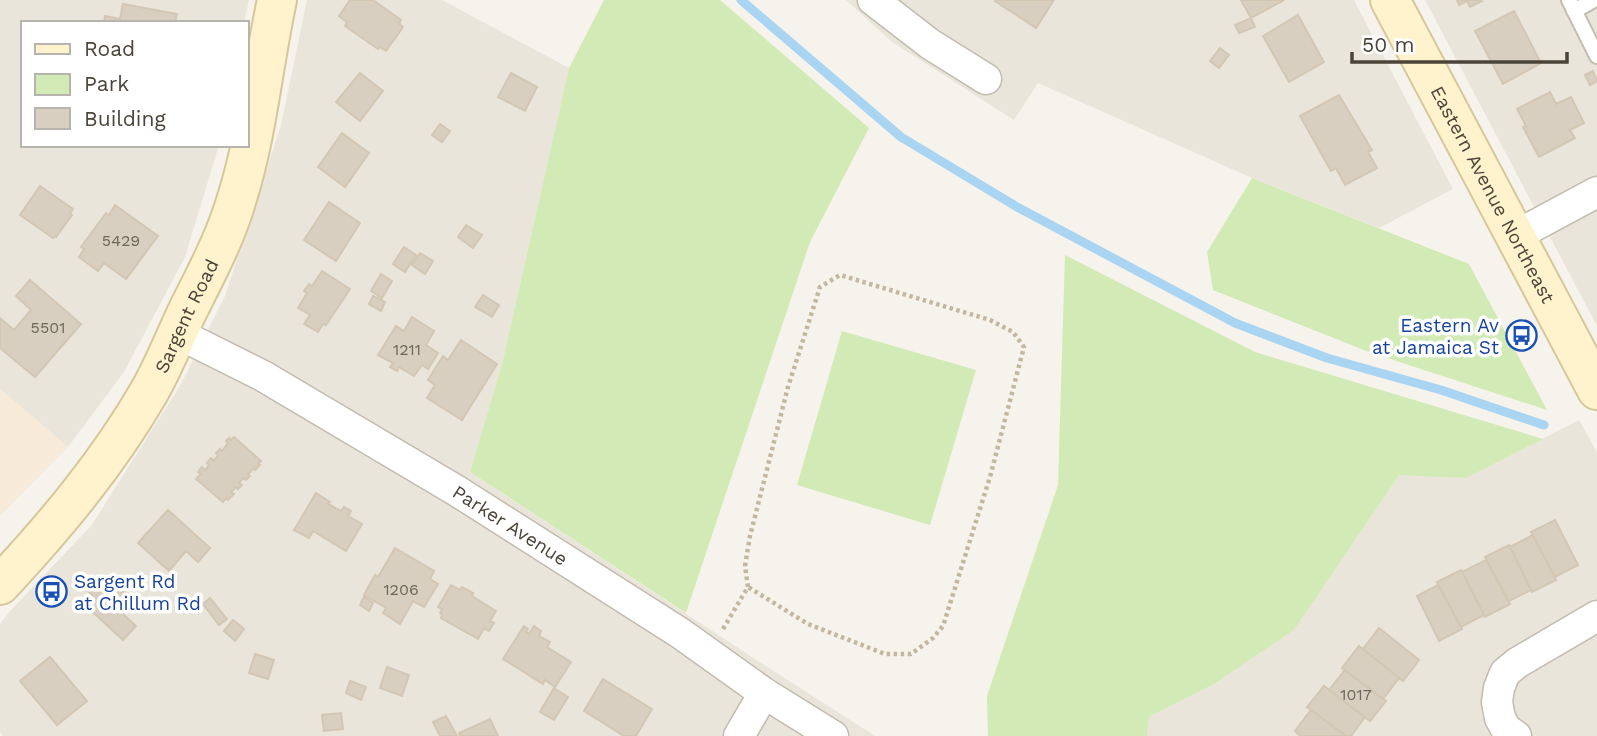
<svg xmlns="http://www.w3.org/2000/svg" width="1597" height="736" font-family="'Work Sans',sans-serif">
  <rect width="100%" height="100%" fill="#f6f3ec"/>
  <path fill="#eae5da" d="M0,0H249L244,23H23V145H219L185,257L124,372L68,447L0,389Z
    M307,0H442L569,68L502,364L470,472L758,661L875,736H3L0,732V624L10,611L91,526L180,386L225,296L281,125Z
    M846,0H1354L1453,189L1379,228L1252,178L1038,83L1014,120L892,42Z
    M1425,0H1597V326Z
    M1579,420L1597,452V736H1147L1149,717L1214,684L1294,630L1399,474L1466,478Z"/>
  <path fill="#f7ead8" d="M0,389L68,447L0,516Z"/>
  <path fill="#d2eab5" d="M604,0H720L869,128L810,242L686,613L470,472L502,364L569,68Z
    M1252,178L1469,264L1547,410L1369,352L1213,290L1207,252Z
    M1065,255L1255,352L1543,439L1466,478L1399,475L1294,630L1214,684L1149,717L1147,736H988L987,696L1058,485Z
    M842,331L976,370L930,525L797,485Z"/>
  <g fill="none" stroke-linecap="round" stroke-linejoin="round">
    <path stroke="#a9d4f2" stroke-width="9" d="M741,0L901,137L1017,207L1235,323L1327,358L1441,390L1544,425"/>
  </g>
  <path fill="#d8cfc1" stroke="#d3c7b4" stroke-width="2" d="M350,0H373L401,20L399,23L403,27L386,51L380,47L378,49L345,26L347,22L339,16Z
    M996,0H1054L1036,28L995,1Z
    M1241,0H1284L1251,18Z
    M1457,0H1481L1482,1L1470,7L1467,1L1459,5Z
    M123,4L177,14L175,23H104L105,16L120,19Z
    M1514,11L1541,63L1503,84L1475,31Z
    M1298,15L1324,62L1289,82L1263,36Z
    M1251,18L1255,27L1239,33L1235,25Z
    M1220,48L1229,55L1219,68L1210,61Z
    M1593,71L1597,81L1590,85L1585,75Z
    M360,73L383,91L360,121L336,102Z
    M511,73L537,87L525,111L498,97Z
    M1550,92L1556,104L1571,97L1584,123L1570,130L1575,138L1539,157L1523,127L1526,126L1517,109Z
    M1339,95L1372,150L1368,152L1377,168L1345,185L1336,168L1331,171L1300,116Z
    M440,124L450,131L442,142L432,135Z
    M342,133L369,153L345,187L318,167Z
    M40,186L73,209L70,213L72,215L56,237L55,236L53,238L20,215Z
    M329,202L360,223L336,261L304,240Z
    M115,205L158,236L126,279L104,263L98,271L79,257L84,249L81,247L106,213L109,215Z
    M466,225L482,235L473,248L458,237Z
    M404,247L416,255L405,272L393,264Z
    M420,253L433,261L425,274L412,265Z
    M322,271L350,289L326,325L323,324L318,332L304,324L310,315L298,308L307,293L304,291L309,284L312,286Z
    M381,274L392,281L382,298L371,291Z
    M30,280L81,324L35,377L0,348V318L14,330L31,310L16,296Z
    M483,295L499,305L492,317L475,307Z
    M373,296L385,302L381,311L369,304Z
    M412,317L434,331L426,345L438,353L428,369L422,365L414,376L399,367L397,371L390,367L393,363L378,355L396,326L404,331Z
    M461,340L497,364L462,420L427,398L435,385L428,380L443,356L448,360Z
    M234,437L261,461L258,464L260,465L255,470L254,468L248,474L250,476L246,480L243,478L239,483L242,485L238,489L236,487L231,492L234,494L228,500L226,498L223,502L196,479L201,474L198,472L202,467L205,470L209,465L207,463L211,458L214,461L218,455L216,453L220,449L222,451L228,443L226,441L229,438L231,440Z
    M316,493L330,502L328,504L341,511L344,507L351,511L348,516L362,524L346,551L313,531L309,538L294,530Z
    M168,510L210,548L198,562L186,551L169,571L138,543Z
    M1555,520L1578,565L1555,577L1531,532Z
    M1533,535L1556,580L1532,592L1510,547Z
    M1509,545L1531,590L1509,601L1485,557Z
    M395,548L434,571L430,579L438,584L424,607L413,601L400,624L383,613L386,608L364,595L375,575L378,577Z
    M1486,560L1510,604L1485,617L1462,572Z
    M1461,570L1484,615L1461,627L1437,582Z
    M109,576L135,600L122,613L136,626L123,640L84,604L92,595L86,589L94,579L101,585Z
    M451,585L460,590L462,587L473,593L472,596L496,611L490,621L494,623L489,631L484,628L478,639L441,618L442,615L440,613L442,609L438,607Z
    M1438,585L1462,629L1439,641L1417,596Z
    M364,597L373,603L369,611L360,605Z
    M210,598L227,619L219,625L203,604Z
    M233,620L244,629L235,641L224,631Z
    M524,626L528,629L526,632L529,634L534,626L541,631L539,636L550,642L547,647L571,662L555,687L545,680L543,684L503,659Z
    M1379,628L1419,660L1403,681L1363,649Z
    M1359,646L1399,678L1383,699L1342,668Z
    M255,654L274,660L268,679L249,673Z
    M50,657L87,701L57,725L20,681Z
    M387,667L409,675L402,696L380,688Z
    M1345,670L1386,701L1370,721L1329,690Z
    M603,679L652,709L636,736H624L584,711Z
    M350,681L366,687L361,700L346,693Z
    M1324,686L1365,717L1351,736H1346L1307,707Z
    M554,688L568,697L554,720L540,712Z
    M1311,710L1346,736H1301L1298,734L1295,731Z
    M341,713L343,729L324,731L322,715Z
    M446,716L457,736H440L433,722Z
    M490,719L498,736H460L459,733Z"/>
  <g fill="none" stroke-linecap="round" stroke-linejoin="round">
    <defs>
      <path id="lane" d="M1569,0L1597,56
        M1574,11L1594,0"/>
      <g id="street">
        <path d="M873,0L930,44L986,79"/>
        <path d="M1515,236L1597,192"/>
        <path id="s1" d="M177,333L263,376L457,491L680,633L764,693L833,736"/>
        <path d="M739,736L764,693"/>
        <path d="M1516,736L1506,729L1500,718L1497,702L1499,688L1505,673L1517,663L1597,616"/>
      </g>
      <g id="secondary">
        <path id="s2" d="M1390,0L1597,390"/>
        <path id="s3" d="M0,585C55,526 108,463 149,392C164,366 175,337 188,310C206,274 226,237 237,198C257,135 263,65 277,0"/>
      </g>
    </defs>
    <use href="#lane" stroke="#c2bbae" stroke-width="18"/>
    <use href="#street" stroke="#c2bbae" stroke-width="33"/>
    <use href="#secondary" stroke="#d6c79b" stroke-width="42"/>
    <path stroke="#c4b79f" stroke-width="4.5" stroke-dasharray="3.5 3.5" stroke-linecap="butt" d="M723,629L748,587L745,566L750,536L788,387L820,287L840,275L990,320L1013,332L1024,347L990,477L943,626L933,638L911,654H885L808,624L748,587"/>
    <use href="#lane" stroke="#fff" stroke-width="14"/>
    <use href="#street" stroke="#fff" stroke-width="30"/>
    <use href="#secondary" stroke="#fff3cd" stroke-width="38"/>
  </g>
  <defs>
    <symbol id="bus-ring" viewBox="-11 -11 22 22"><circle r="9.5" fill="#fff" stroke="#1a4fb4" stroke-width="1.5"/><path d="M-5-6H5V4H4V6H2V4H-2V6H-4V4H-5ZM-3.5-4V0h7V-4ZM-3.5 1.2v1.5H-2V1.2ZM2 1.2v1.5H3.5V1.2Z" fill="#1a4fb4"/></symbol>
  </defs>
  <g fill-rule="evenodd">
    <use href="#bus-ring" x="1504" y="318" width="35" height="35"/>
    <use href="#bus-ring" x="34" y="574" width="35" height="35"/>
  </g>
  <g text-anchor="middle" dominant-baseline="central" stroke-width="7" stroke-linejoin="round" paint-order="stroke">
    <g font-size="16" fill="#6e675b">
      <text x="121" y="240">5429</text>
      <text x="48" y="327">5501</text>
      <text x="407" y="349">1211</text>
      <text x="401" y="589">1206</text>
      <text x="1356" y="694">1017</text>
    </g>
    <g font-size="19" fill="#4b4439" stroke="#fff">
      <text stroke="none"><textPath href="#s2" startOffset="220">Eastern Avenue Northeast</textPath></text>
      <text stroke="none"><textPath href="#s3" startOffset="329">Sargent Road</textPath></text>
      <text stroke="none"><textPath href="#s1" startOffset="385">Parker Avenue</textPath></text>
    </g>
    <g font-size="19" fill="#164399" stroke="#fff" text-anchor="end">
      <text x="1499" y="325">Eastern Av<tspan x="1499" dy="22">at Jamaica St</tspan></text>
      <text x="74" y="581" text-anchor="start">Sargent Rd<tspan x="74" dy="22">at Chillum Rd</tspan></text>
    </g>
  </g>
  <rect x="21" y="21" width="228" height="126" fill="#ffffff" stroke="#b7b4b0" stroke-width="2"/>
  <rect x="35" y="44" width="35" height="10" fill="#fff3cd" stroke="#b7b4b0" stroke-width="2"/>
  <text x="84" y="56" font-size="21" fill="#4b4439">Road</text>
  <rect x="35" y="74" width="35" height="21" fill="#d2eab5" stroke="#b7b4b0" stroke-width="2"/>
  <text x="84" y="91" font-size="21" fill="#4b4439">Park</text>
  <rect x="35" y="108" width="35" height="21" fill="#d8cfc1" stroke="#b7b4b0" stroke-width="2"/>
  <text x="84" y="126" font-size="21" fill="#4b4439">Building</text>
  <path d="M1352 52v10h215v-10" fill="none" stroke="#4b4439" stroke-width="3.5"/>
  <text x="1362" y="52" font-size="21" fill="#4b4439" stroke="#ffffff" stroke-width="5" paint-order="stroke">50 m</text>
</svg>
